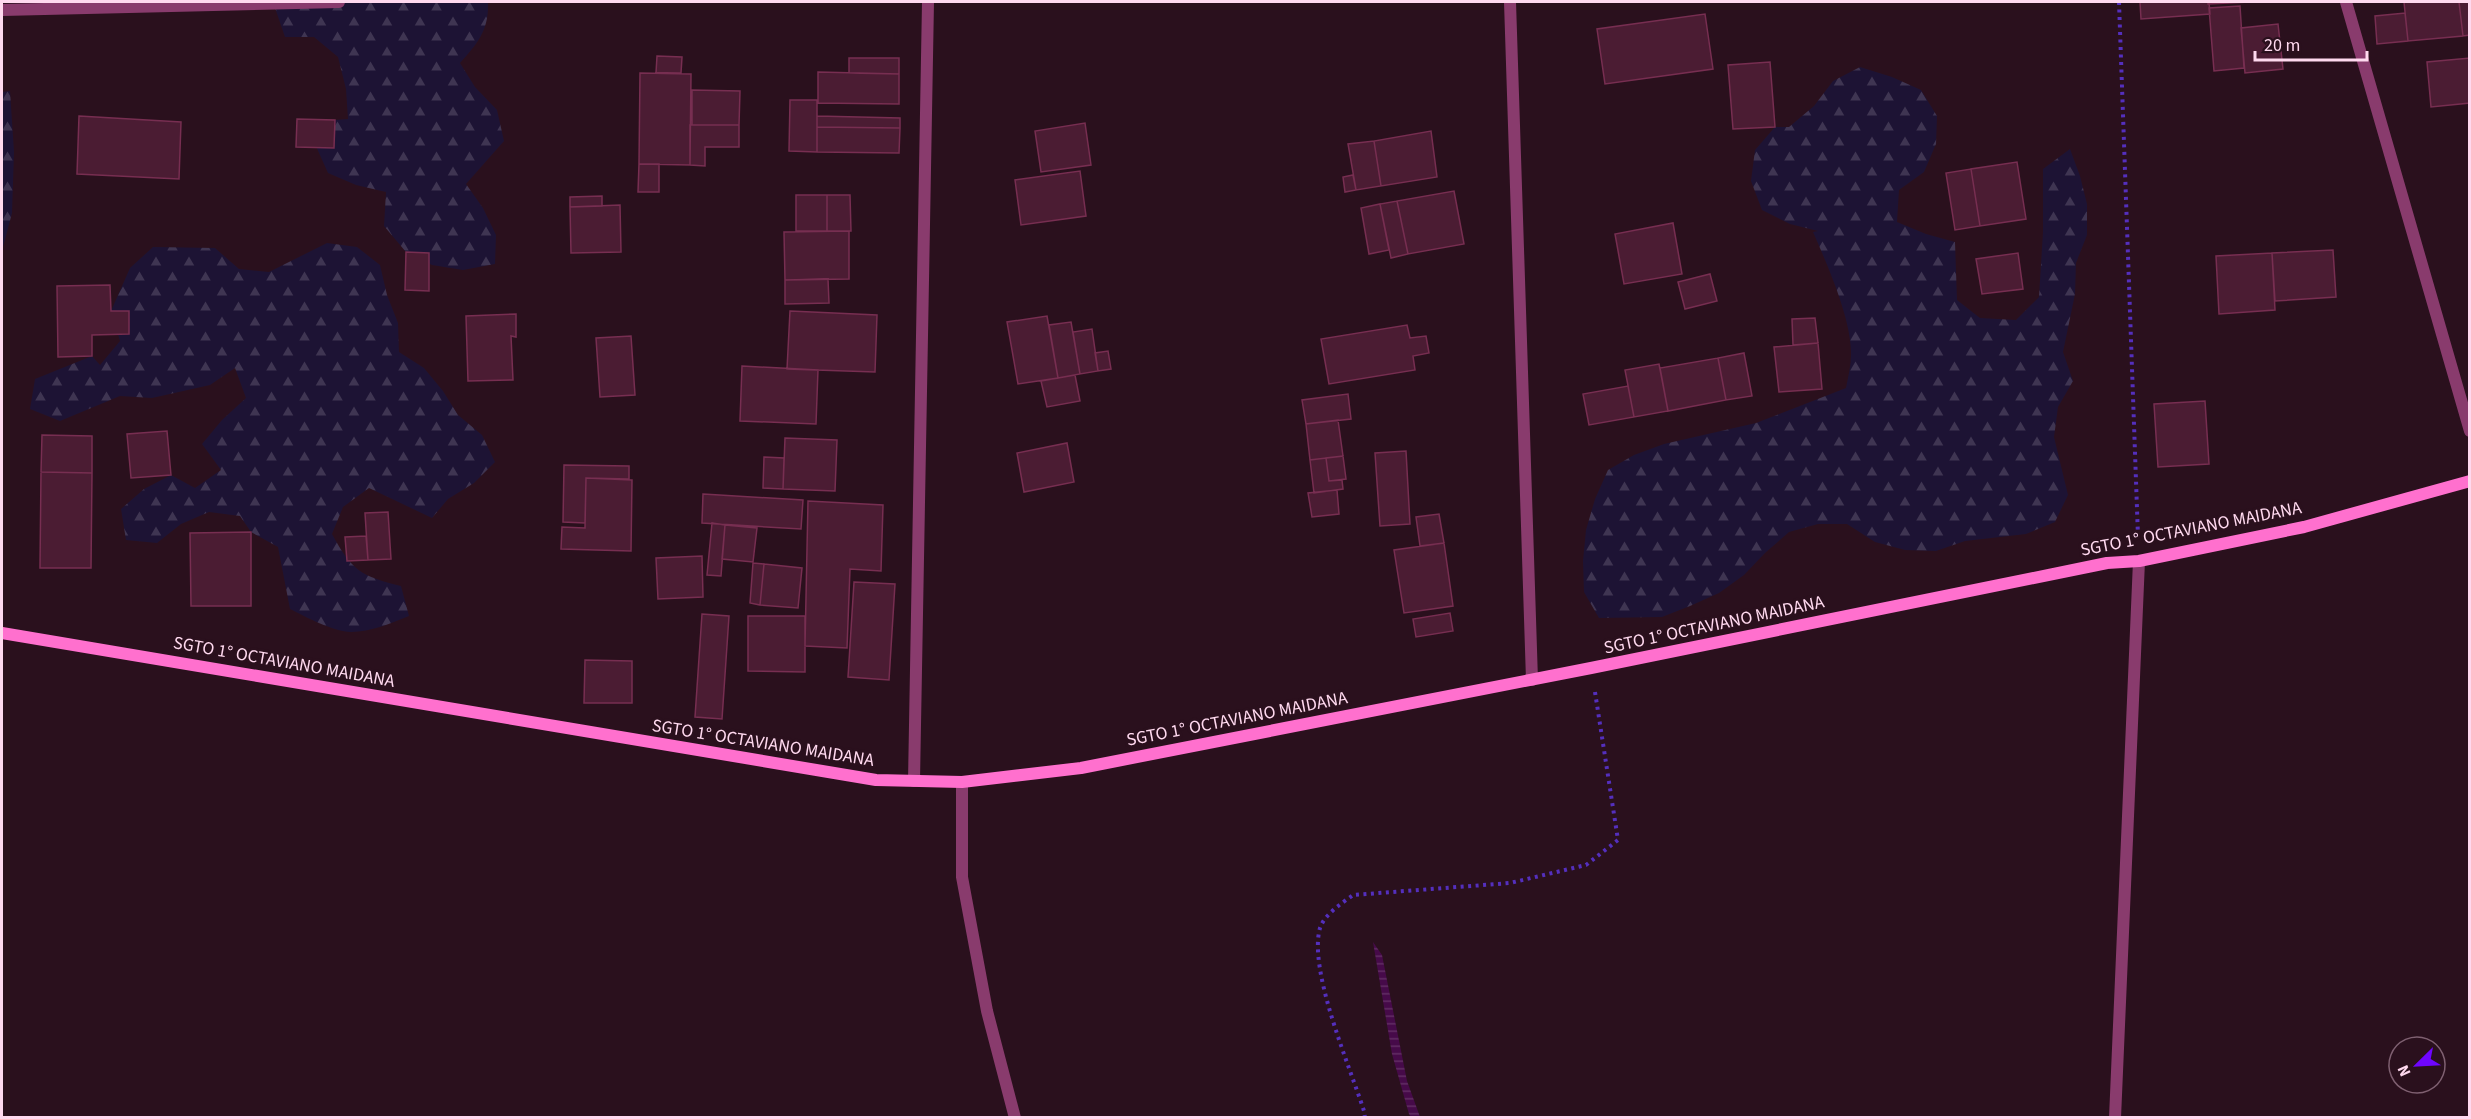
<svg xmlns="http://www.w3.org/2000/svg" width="2471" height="1119" font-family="'Source Sans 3',sans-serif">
  <defs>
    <pattern id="forest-firs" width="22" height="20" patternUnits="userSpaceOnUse" patternTransform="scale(1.5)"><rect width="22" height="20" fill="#1d1334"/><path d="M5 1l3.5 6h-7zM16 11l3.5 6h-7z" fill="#3f3552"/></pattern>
    <pattern id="water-rules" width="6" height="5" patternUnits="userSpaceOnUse" patternTransform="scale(1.5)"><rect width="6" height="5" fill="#460a49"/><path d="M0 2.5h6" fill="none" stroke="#622d64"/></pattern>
  </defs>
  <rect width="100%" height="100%" fill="#2a101d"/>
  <path fill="url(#forest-firs)" d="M273,2H488C489,30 478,43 460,63L475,87L497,110L504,141L466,184L483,208L496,235L495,264L463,270L432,265L406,252L384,226L386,192L356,185L328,173L315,144L335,120L348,119L346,89L338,57L314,37H285Z
    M1860,67L1892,77L1921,90L1937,116L1936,144L1924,172L1899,190L1897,222L1926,234L1955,242L1957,300L1980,318L2016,320L2039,297L2043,232V169L2070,149L2080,176L2087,204V235L2076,263L2075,294L2063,352L2073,381L2058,407L2054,437L2068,495L2055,522L2026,534L1965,541L1936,551L1905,550L1875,542L1847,524H1818L1789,532L1765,553L1744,575L1719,593L1690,606L1662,617L1599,618L1584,592L1583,561L1586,530L1595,499L1608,470L1634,455L1664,444L1756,423L1846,388C1848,377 1851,366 1851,355C1852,320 1827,264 1813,232L1818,231L1790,224L1762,210L1751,181L1755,150L1775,127H1789L1814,106L1833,81Z
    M10,91L14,152L12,213L2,251V92Z
    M327,243L357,247L380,265L387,295L398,323L399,352L424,368L443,391L458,415L482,435L495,462L474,483L448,499L432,518L369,488L343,507L332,534C352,571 361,576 401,586L409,616C391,623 371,632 351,632C334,632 306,617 290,609L278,547L251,532L240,516L209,512L181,524L157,543L126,540L121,509L144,489L171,475L195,488L221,470L202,444L222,420L246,398L235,368L210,385L152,398L120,396L60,421L30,409L35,379L92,356L100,365L120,341L111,311L130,268L153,247L215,248L239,269L269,272Z"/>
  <path fill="url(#water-rules)" d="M1373,942L1382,955L1407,1081L1420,1117H1411L1409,1114L1392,1054Z"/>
  <path fill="#4b1c33" stroke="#772e51" stroke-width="1.5" d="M2140,2H2209L2210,14L2141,19Z
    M2208,2H2250L2208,4Z
    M2404,2H2459L2463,36L2408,41Z
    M2459,2H2470V35L2463,36Z
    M2240,6L2244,68L2214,71L2209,8Z
    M2405,13L2408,41L2377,44L2375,16Z
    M1705,14L1713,69L1605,84L1597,29Z
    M2278,24L2283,69L2245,73L2241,28Z
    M657,56L682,57L681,73H656Z
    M849,58H899V74L849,73Z
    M2470,58V103L2431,107L2427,62Z
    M1770,62L1775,127L1733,129L1728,65Z
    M818,72L899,74V104L818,103Z
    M640,73L691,74L690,165L639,164Z
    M692,90L740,91L739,125H692Z
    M790,100H817V152L789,151Z
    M79,116L181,122L179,179L77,174Z
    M817,116L900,118V128L817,127Z
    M297,119L335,120L334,148L296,147Z
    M1085,123L1091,165L1041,172L1035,131Z
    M690,125H739V147H705V166L690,165Z
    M817,127L900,128L899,153L817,152Z
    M1431,131L1437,177L1381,186L1374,141Z
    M1374,141L1381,186L1356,190L1348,144Z
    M2017,162L2026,219L1980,226L1971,169Z
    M639,164H659V192H638Z
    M1971,169L1980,226L1955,230L1946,173Z
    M1080,171L1086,216L1021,225L1015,180Z
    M1353,175L1356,190L1345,192L1343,177Z
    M1454,191L1464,244L1408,254L1397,201Z
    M796,195H827V231H796Z
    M827,195H850L851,231H827Z
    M602,196V206L570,207V197Z
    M1397,201L1408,254L1391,258L1380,204Z
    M1380,204L1389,250L1369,254L1361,208Z
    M620,205L621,252L571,253L570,207Z
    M1673,223L1682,274L1624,284L1615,234Z
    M849,231V279L785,280L784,232Z
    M2333,250L2336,297L2275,301L2272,253Z
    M406,252L429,253V291L405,290Z
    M2018,253L2023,289L1982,294L1976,259Z
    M2272,253L2275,310L2219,314L2216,256Z
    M1710,274L1717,301L1685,309L1678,282Z
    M828,279L829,303L785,304V280Z
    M110,285L111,311H129V334L92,335V356L58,357L57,286Z
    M790,311L877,315L875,372L787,369Z
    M516,314V337L511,336L513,380L468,381L466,316Z
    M1047,316L1058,378L1018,384L1007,322Z
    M1815,318L1818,343L1793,345L1792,319Z
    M1071,322L1080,374L1058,378L1049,325Z
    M1407,325L1410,338L1426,336L1429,353L1413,356L1415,370L1329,384L1321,339Z
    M1092,329L1098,371L1080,374L1073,332Z
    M631,336L635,395L600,397L596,338Z
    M1818,343L1822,389L1779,392L1774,347Z
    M1108,351L1111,369L1098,371L1095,353Z
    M1744,353L1752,396L1726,400L1718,358Z
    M1718,358L1726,400L1668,411L1660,368Z
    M1659,364L1668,411L1634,417L1625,370Z
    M742,366L818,370L816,424L740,421Z
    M1075,375L1080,401L1047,407L1041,381Z
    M1628,386L1634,417L1589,425L1583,394Z
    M1348,394L1351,419L1306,424L1302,400Z
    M2205,401L2209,464L2158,467L2154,404Z
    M1338,420L1343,456L1310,460L1306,424Z
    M167,431L171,475L131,478L127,434Z
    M42,435L92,436V473L41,472Z
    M785,438L837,440L835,491L783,489Z
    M1067,443L1074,482L1024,492L1017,453Z
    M1406,451L1410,524L1380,526L1375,453Z
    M1343,456L1346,479L1329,481L1326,458Z
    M764,457L784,458L783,489L763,488Z
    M1326,458L1329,481L1342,480L1343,489L1314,493L1310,460Z
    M564,465L629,466V479L586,478L585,523L563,522Z
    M41,472L92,473L91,568H40Z
    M586,478L632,480L631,551L561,549L562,527L585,528Z
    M1337,490L1339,514L1312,517L1308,493Z
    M703,494L803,500L801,529L702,523Z
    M808,501L883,505L881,571L850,569L847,648L805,646Z
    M388,512L391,559L368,560L365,513Z
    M1439,514L1444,543L1420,546L1416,517Z
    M712,523L725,525L721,576L707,575Z
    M725,525L757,528L753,562L722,559Z
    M251,532V606H191L190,533Z
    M366,536L368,560L347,561L345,537Z
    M1444,543L1453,606L1404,613L1394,550Z
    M702,556L703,597L658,599L656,558Z
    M753,563L764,564L760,605L750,603Z
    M764,564L802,568L798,608L760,605Z
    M854,582L895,584L889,680L848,677Z
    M1450,613L1453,631L1416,637L1413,619Z
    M702,614L729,616L722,719L695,717Z
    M748,616H805V672L748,671Z
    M585,660L632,661V703H584Z"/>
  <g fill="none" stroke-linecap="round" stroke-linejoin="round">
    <path stroke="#542fbd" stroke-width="4" stroke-dasharray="3 4.5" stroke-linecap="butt" d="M2119,2L2138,537
      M1365,1118L1364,1111C1350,1067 1308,970 1320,928C1324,915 1342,903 1353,895L1510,883L1586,865L1618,840L1595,692"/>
    <path stroke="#893b6d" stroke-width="12" d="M962,782V877L987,1011L1015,1118"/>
    <path stroke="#893b6d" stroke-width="12" d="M1510,2L1532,680
      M2346,2L2470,431
      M2,10L339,2
      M914,781L928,2
      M2115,1118L2139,561"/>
    <path stroke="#ff70ce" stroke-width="12" d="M2,633L876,780L962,782L1081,768L1591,668L2107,563L2139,561L2304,527L2470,481"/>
  </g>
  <g text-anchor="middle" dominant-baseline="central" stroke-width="6" stroke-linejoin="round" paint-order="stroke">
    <g font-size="18" fill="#ffd9ef" stroke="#2a101d">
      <text transform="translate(2191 529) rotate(-11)">SGTO 1° OCTAVIANO MAIDANA</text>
      <text transform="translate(1714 625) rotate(-12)">SGTO 1° OCTAVIANO MAIDANA</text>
      <text transform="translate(284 662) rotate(10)">SGTO 1° OCTAVIANO MAIDANA</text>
      <text transform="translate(1237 719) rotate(-11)">SGTO 1° OCTAVIANO MAIDANA</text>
      <text transform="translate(763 743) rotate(9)">SGTO 1° OCTAVIANO MAIDANA</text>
    </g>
  </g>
  <rect width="2471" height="1119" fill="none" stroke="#ffd9ef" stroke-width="6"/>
  <g transform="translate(2417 1065) rotate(246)"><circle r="28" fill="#2a101d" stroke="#7f6071" stroke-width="1.5"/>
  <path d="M0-4.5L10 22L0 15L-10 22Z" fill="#6f05ff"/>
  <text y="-9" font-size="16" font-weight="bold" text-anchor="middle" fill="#ffd9ef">N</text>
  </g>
  <path d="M2255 51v9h112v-9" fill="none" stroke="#ffd9ef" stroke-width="3"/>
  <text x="2264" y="51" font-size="18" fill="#ffd9ef" stroke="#2a101d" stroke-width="4.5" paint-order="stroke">20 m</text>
</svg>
